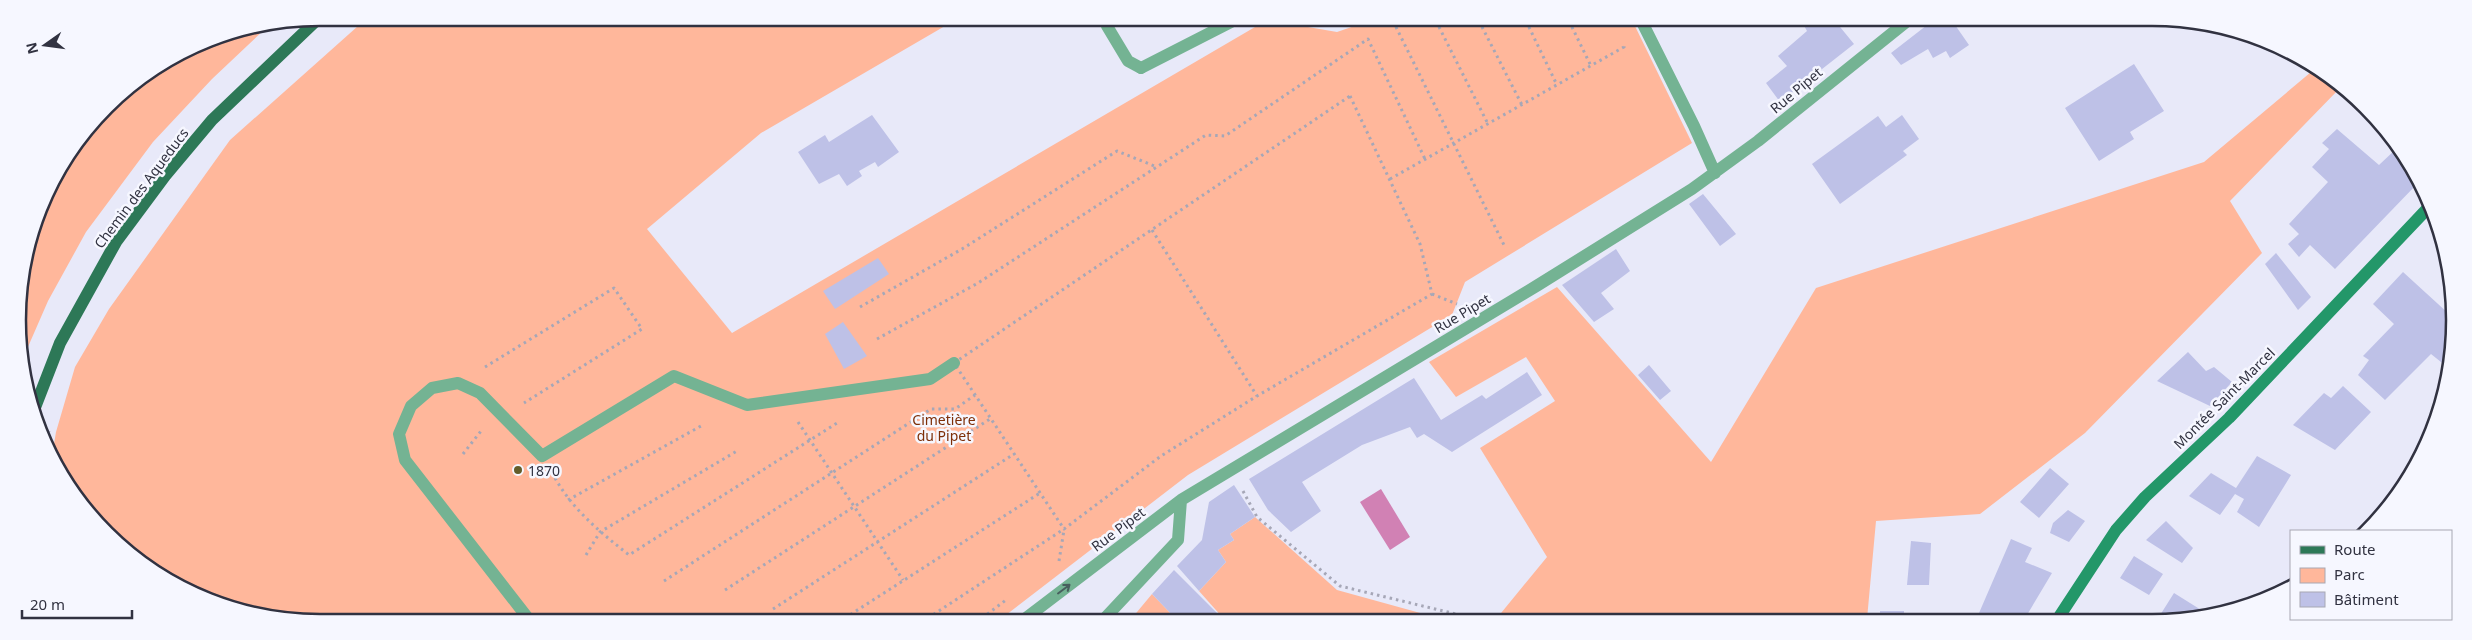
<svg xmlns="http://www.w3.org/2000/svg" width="2472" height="640" font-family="'Noto Sans',sans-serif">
  <rect width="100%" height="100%" fill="#e8e9f9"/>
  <path fill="#ffb79b" d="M367,18L957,19L761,133L647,229L732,333L1267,20L1337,32L1369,21L1633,22L1692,143L1465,282L1452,315L1188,475L1002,618L261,617L169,582L80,504L53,450L56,432L75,367L109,309L230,140Z
    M266,28L212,79L153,142L86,232L48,301L24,356L18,300L49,186L120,93L205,40Z
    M2317,67L2340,88L2230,201L2262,253L2085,433L1980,514L1876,521L1867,619L1497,618L1547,557L1480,448L1555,401L1526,357L1456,397L1429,362L1557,287L1711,462L1816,288L2204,162Z
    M1255,517L1337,590L1442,619L1223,618L1199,591L1226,562L1218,550L1234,540L1230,534Z
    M1152,594L1175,618H1132Z"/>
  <path fill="#d181b4" d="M1381,489L1410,537L1390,550L1360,502Z"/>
  <path fill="#bec1e7" d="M1802,22H1836L1854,44L1780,102L1766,83L1787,66L1778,56L1807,31Z
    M1931,22H1953L1969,45L1950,58L1946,51L1933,58L1928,49L1901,65L1891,53Z
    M2134,64L2164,111L2130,132L2134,139L2099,161L2065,108Z
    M872,115L899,152L878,167L875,162L859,171L862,176L847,186L839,174L819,184L798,152L825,135L829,142Z
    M1902,115L1919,139L1903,151L1907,155L1840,204L1812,164L1878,116L1886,127Z
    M2337,129L2379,165L2396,149L2406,157L2417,184L2335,269L2310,245L2299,257L2288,244L2299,234L2289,224L2328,182L2312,167L2329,149L2322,143Z
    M1703,194L1736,234L1720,246L1689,204Z
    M1616,249L1630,271L1601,293L1614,309L1594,322L1562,285Z
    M2276,253L2311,297L2298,310L2265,264Z
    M878,258L889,274L835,309L823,291Z
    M2403,272L2449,314V363L2446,366L2431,354L2385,400L2358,375L2369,360L2363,356L2394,324L2373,304Z
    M843,322L867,356L844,369L825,334Z
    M2188,352L2206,371L2214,367L2232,382L2210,406L2157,381Z
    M1649,365L1671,391L1660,400L1638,375Z
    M1527,372L1542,395L1452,452L1424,434L1417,438L1410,427L1362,445L1302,482L1321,511L1291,532L1268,510L1249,479L1414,378L1441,420L1482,395L1486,399Z
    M2343,386L2371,412L2335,450L2293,425L2324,393L2331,398Z
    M2257,456L2291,475L2259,527L2237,512L2244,499L2235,494L2220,515L2189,496L2211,473L2236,488Z
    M2050,468L2069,484L2039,518L2020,502Z
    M1234,485L1255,517L1230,534L1234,540L1218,550L1226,562L1199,591L1177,566L1202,540L1209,502Z
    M2068,510L2085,521L2069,542L2050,533L2053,523Z
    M2166,521L2193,548L2182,563L2146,540Z
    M2011,539L2032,548L2025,562L2052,573L2024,620H1976Z
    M1911,541L1931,543L1929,585H1907Z
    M2134,556L2163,574L2149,595L2120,578Z
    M1174,570L1222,618H1175L1152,594Z
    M2174,593L2206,613L2205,616L2191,620H2157Z
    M1880,611H1904V619H1880Z"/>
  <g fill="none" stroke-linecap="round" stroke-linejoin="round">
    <path stroke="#a6a7b7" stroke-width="3" stroke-dasharray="2.5 4" stroke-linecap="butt" d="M1393,21L1504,245
      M1436,21L1488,124
      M1479,21L1522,105
      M1526,21L1557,85
      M1569,21L1591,66
      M1350,96L1420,244L1432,294L1257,396L1161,456L1064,529L954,363Z
      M1390,179L1624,47L1623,45
      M1152,230L1257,396
      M1432,294L1457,304
      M860,307L962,249L1117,151L1157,167
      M877,339L978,283L1206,135L1225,136L1368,39L1425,159
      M485,367L614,288L642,329L524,403
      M798,422L903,580
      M48,438L49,431
      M463,454L481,431
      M555,478C573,510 600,532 629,555L837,423
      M1243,491L1257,517L1340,586L1460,615L1465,619
      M568,500L701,426
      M586,555L600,532L737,451
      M1059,561L1064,530
      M664,581L931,409H955L975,395
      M725,590L990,419
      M773,609L1014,454
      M845,618L1040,493
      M928,618L1064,529
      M982,618L1006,600"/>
    <path stroke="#74b393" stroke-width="12" d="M1106,20L1107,26L1128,61L1141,68
      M527,617L405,460L399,434L411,406L432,388L458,383L480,393L542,456L674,376L747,405L930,379L954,363"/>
    <path stroke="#74b393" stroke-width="12" d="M1642,22L1694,126L1715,173
      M1141,68L1235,20
      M1026,618L1181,500L1538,285L1692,189L1758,141L1906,22
      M1105,618L1178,540L1181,500"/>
    <path stroke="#239769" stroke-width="12" d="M2057,620L2116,530L2145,497L2229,418L2427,209"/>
    <path stroke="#2d7857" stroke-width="12" d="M34,410L60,343L116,242L165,176L212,120L319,18"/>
  </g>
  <defs><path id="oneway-shaft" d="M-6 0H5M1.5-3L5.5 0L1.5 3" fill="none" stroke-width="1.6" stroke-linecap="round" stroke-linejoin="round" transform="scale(1.25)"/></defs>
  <use stroke="#485f5e" href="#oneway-shaft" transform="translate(1064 589) rotate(-37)"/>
  <circle fill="#645d2a" stroke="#f6f7ff" stroke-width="2" cx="518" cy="470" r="5"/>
  <g text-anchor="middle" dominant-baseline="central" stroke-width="5" stroke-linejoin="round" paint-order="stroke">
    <g font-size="14" fill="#313241" stroke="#f6f7ff">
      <text transform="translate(1796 90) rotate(-40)">Rue Pipet</text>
      <text transform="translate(141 188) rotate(-53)">Chemin des Aqueducs</text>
      <text transform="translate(1462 313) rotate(-31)">Rue Pipet</text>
      <text transform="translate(2224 398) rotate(-45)">Montée Saint-Marcel</text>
      <text transform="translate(1118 529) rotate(-37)">Rue Pipet</text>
    </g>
    <g font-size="14" fill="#7e2f08" stroke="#f6f7ff">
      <text x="944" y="419">Cimetière<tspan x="944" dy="16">du Pipet</tspan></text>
    </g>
    <g font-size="14" fill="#313241" stroke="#f6f7ff" text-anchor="start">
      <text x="528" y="470">1870</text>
    </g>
  </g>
  <path d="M0 0H2472V640H0ZM320 26H2152A294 294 0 0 1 2446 320V320A294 294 0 0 1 2152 614H320A294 294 0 0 1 26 320V320A294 294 0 0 1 320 26Z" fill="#f6f7ff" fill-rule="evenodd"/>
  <path fill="none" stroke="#313241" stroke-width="2.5" d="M320 26H2152A294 294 0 0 1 2446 320V320A294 294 0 0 1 2152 614H320A294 294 0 0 1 26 320V320A294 294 0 0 1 320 26Z"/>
  <rect x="2290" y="530" width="162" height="90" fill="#f6f7ff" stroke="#a7a8b3"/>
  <rect x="2300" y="546" width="25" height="8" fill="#2d7857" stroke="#a7a8b3"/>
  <text x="2334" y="555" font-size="15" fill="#313241">Route</text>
  <rect x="2300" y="568" width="25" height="15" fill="#ffb79b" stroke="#a7a8b3"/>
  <text x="2334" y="580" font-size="15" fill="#313241">Parc</text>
  <rect x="2300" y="592" width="25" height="15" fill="#bec1e7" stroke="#a7a8b3"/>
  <text x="2334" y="605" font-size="15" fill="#313241">Bâtiment</text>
  <g transform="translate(45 45) rotate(256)" stroke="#f6f7ff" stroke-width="4" paint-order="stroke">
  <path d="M0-4L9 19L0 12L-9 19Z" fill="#313241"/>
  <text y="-8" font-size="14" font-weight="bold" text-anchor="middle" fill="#313241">N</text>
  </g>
  <path d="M22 610v8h110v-8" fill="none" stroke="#313241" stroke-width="2.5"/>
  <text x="30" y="610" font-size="15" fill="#313241" stroke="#f6f7ff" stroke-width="4" paint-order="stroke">20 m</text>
</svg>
